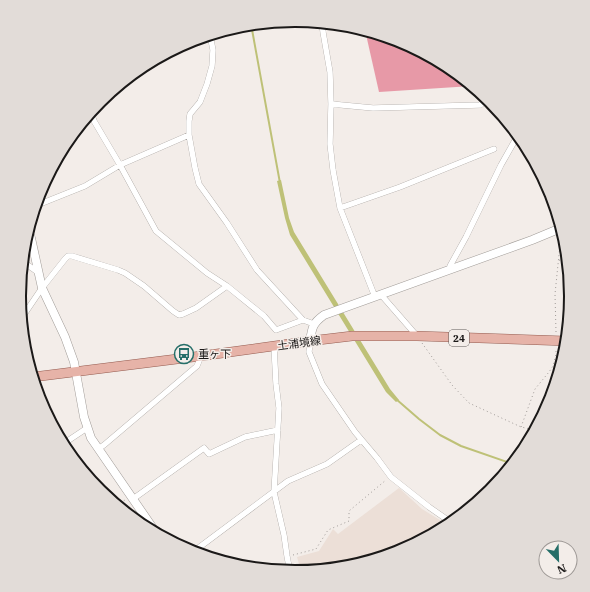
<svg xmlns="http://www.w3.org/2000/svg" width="590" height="592" font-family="'IBM Plex Serif','Noto Sans JP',serif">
  <rect width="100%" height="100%" fill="#f3ede9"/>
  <path fill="#ecdfd7" d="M399,488L422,509L448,525L400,551L349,567L301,571L297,557L319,551L333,529L338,534Z"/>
  <path fill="#e799a7" d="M365,30L401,41L449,67L472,86L379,92Z"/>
  <path fill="#bec177" d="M281,180L289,218L294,232L390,389L399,400L396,402L386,392L290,235L285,218L277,181Z"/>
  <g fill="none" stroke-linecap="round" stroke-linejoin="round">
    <path stroke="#bec177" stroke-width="2" d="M251,24L280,183
      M396,399L419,419L440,435L461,446L513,464"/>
    <defs>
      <path id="street" d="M322,23L323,32L330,72L331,104L330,144L333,170L340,208L375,297
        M210,35L213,50L212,66L207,84L200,102L190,114L189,121V135L195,168L199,184L227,223L257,270L303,320L314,324
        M331,104L373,108L480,105L489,100
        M91,112L94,121L120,165L156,231L207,273L227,286L264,316L276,330L303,320
        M35,206L85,186L120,165L189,135
        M340,208L400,187L494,149
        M22,261L39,273
        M452,269L450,266L466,237L501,165L518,135
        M382,294L383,297L417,336
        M21,319L42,288L65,259L68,256H72L118,270L125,273L144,286L173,311L179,315L183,314L196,308L227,286
        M310,341L309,352L322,384L355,432L377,458L391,477L429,507L452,523
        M274,346L276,384L279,408L274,492L284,535L287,556L290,572
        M63,444L87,428
        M98,449L104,445L197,366L201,356
        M133,499L204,448L209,454L245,437L278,430
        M193,552L288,481L327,464L361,440"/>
      <path id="secondary" d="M28,230L31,238L42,288L65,337L74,362L84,417L91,438L157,534
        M310,341C312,327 313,323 324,315L532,240L561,228"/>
      <path id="primary" d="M33,377L201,356L310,341L352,336H417L567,341"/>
    </defs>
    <use href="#street" stroke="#a19c98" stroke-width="6"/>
    <use href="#secondary" stroke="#a19c98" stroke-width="9"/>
    <use href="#primary" stroke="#945c50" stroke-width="10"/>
    <path stroke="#a09b98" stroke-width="1" stroke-dasharray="1 3" stroke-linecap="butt" d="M559,260L568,263
      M556,332L555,294L561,235
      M422,343L452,385L469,403L521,427L535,430
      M521,427L535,389L549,372L553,366L556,354V349
      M117,505L125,500
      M293,555L316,549L328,530L349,521V511L386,480"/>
    <use href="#street" stroke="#fff" stroke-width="5.5"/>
    <use href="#secondary" stroke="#fff" stroke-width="8"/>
    <use href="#primary" stroke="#e6b3a8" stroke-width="9"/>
  </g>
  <defs>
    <symbol id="bus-ring" viewBox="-11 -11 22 22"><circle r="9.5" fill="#f3ede9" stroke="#256e68" stroke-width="1.5"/><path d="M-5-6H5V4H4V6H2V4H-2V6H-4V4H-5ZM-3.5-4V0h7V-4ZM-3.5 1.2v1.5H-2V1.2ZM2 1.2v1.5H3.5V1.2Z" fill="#256e68"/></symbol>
  </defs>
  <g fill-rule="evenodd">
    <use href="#bus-ring" x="173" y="343" width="22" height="22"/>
  </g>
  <g text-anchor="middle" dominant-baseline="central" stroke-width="3" stroke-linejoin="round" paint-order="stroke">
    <rect fill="#f3ede9" stroke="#5c5957" stroke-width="1" x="449" y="330" width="20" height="16" rx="3"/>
    <g font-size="10" font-weight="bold" fill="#1b1918">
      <text x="459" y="338">24</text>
    </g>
    <g font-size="11" fill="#1b1918" stroke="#f3ede9">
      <text transform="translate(299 343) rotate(-8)">土浦境線</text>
    </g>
    <g font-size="11" fill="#1b1918" stroke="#f3ede9" text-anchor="start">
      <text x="198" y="354">重ヶ下</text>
    </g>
  </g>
  <path d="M0 0H590V592H0ZM26 296a269 269 0 1 1 538 0a269 269 0 1 1-538 0Z" fill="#e2dcd8" fill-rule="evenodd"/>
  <path fill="none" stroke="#1b1918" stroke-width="2" d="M26 296a269 269 0 1 1 538 0a269 269 0 1 1-538 0Z"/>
  <g transform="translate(558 560) rotate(157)"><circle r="19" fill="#f3ede9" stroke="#9d9895"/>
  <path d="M0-3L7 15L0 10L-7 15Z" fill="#256e68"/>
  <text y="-6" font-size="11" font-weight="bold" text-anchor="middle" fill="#1b1918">N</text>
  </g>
</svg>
